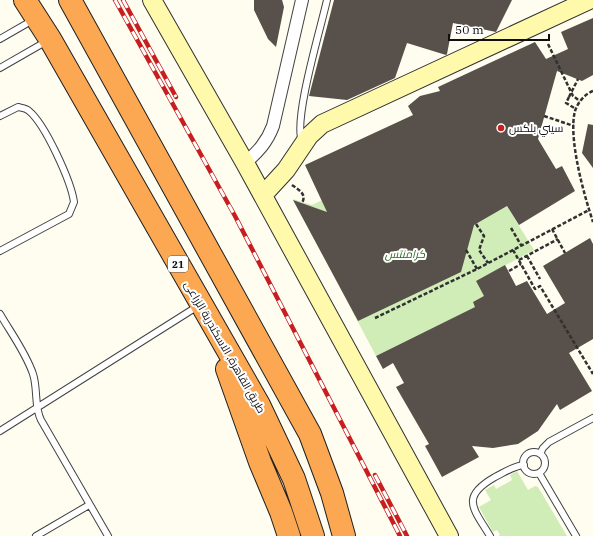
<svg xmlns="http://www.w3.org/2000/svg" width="593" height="536" font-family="'IBM Plex Serif',Cairo,serif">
  <rect width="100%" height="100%" fill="#fffdf0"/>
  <path fill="#d0ecb7" d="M429,149L474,225L507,206L534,250L476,281L487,301L376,356L293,199L312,205Z
    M517,471L528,490L535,486L538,487L567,536H498L500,535L497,530L493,532L479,507L491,500L485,490L494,485L496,489L512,480L510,475Z"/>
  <path fill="#58504a" d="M254,0H282L284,7L276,47L268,39L254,10Z
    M334,0H512L496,32L453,23L447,54L446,55L407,43L395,78L347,100L309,96Z
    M593,18V75L582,81L557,71L538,139L556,169L562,166L575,191L519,225L507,206L474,225L461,272L358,321L293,200L327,212L305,165L413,115L408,106L420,96L440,91L438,87L535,42L546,59L568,49L561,32Z
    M588,124L593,125V168L582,153Z
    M590,238L593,244V339L569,353L592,391L560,410L557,404L538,431L518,444L493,448L472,446L479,457L442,477L425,446L429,444L396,387L404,383L393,363L383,369L376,356L475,307L473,302L484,296L476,281L505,265L516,286L527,281L547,314L565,303L543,266Z"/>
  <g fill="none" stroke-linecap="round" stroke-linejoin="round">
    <defs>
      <path id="lane" d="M0,39L33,20
        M0,68L47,41
        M0,116L18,107C22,108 26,108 29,111C45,124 71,181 74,202L69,214L0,251
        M302,141C293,120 321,27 327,0
        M0,314C11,333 26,353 33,374C38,389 34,407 41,420L108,536
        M0,431L198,306
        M523 463a11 11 0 1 1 22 0a11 11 0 1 1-22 0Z
        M540,454L543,448L549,442L593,418
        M539,473L576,536
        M36,536L89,505
        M490,536C473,508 460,497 495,477C505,472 513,466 524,465"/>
      <path id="street" d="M245,163C258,152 267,142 273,126L302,0"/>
      <path id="secondary" d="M152,0L245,163L449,536
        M263,195L286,170L309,136L322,124L589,0"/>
      <path id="highway" d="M25,0L50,39L259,405L294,479L313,536
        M70,0L310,434L332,493L344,536
        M227,369L260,462L281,512L289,536"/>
    </defs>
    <use href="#lane" stroke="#424242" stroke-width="8"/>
    <use href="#street" stroke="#424242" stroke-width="14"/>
    <use href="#secondary" stroke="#313131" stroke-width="20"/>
    <use href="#highway" stroke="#202020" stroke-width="24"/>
    <path stroke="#313131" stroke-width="2.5" stroke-dasharray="4 2" stroke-linecap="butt" d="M548,44L573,96L580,101
      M593,91C585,94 578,102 575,111C568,138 584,195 593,222
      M569,97L566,103L576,109
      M544,116L574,126
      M292,185C299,190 307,194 302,203
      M476,224L484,236L479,250L488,263
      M511,228L521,245
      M552,229L565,253
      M466,250L477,269
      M513,250L535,289L540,286L593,374
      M527,256L540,279
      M519,260L558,239
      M509,271L521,264
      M375,318L477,269L589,210"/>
    <use href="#lane" stroke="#fff" stroke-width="6"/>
    <use href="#street" stroke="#fff" stroke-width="12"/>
    <use href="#secondary" stroke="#fff9ab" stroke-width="18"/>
    <use href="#highway" stroke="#fca752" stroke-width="22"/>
    <defs>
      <path id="rail" d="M115,0L235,216L400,536
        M123,0L176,97
        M375,475L407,536"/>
    </defs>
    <use href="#rail" stroke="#c71e1f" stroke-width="4.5"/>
    <use href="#rail" stroke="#fff" stroke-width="3" stroke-dasharray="9" stroke-linecap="butt"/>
    <path stroke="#313131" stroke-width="2.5" stroke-dasharray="4 2" stroke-linecap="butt" d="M569,97L578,79"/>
  </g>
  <circle fill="#c71e1f" stroke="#fff" stroke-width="1.5" cx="501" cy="128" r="4"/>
  <g text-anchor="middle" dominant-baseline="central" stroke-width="4" stroke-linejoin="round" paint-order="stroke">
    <rect fill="#fff" stroke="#575757" stroke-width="1" x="168" y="256" width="20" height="16" rx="3"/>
    <g font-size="10" font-weight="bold" fill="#0f0f0f">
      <text x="178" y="264">21</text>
    </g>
    <g font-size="11" fill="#0f0f0f" stroke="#fff" text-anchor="start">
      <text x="509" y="128">سيني بلكس</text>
    </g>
    <g font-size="11" font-style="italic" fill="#286b1b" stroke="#fff">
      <text x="405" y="254">كرامنتس</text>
    </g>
    <g font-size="11" fill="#0f0f0f" stroke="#fff">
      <text transform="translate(225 347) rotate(60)">طريق القاهرة, الاسكندرية الزراعى</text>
    </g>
  </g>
  <path d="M449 34v6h100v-6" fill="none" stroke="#0f0f0f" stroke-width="2"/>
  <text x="455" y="34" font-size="12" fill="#0f0f0f" stroke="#ffffff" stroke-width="3" paint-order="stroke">50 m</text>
</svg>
